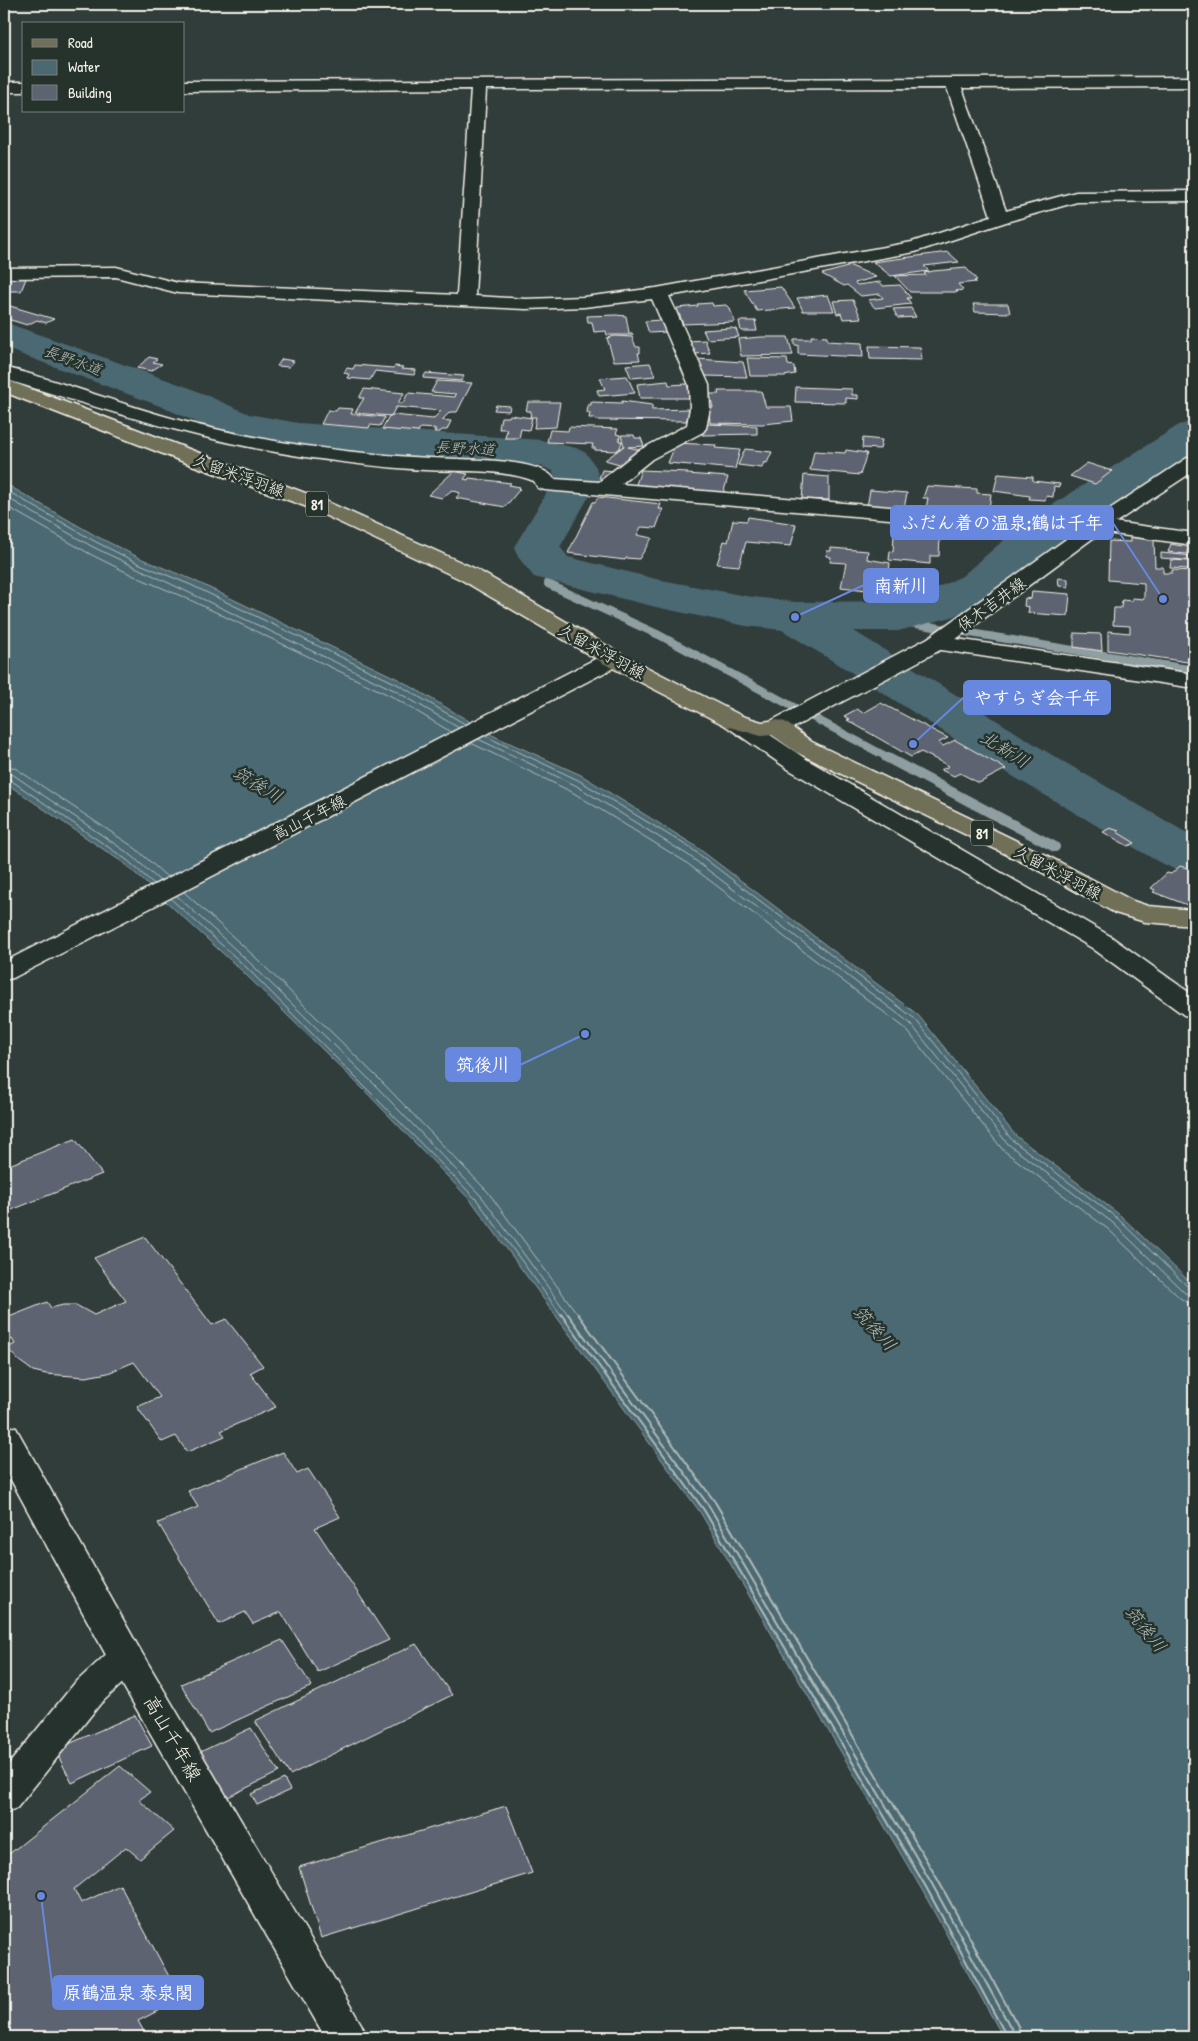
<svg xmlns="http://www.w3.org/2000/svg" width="1198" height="2041" font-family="'Patrick Hand','Klee One',sans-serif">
  <rect width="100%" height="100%" fill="#313d3b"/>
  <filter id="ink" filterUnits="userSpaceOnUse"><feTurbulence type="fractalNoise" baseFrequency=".02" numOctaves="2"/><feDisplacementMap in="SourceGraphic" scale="10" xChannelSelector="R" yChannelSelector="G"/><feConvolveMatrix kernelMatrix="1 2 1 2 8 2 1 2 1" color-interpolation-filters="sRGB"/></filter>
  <g filter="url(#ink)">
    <path fill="#4c6972" stroke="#8f9fa1" d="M4,483L98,537L142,559L193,580L400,680L494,736L581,775L694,845L918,1015L1016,1136L1120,1215L1194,1286V2037H1003L922,1890L700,1512L473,1203L365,1091L241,970L125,864L4,782Z"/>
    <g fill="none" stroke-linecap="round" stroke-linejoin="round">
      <path stroke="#b1bbb9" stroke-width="1" d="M4,489L96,542L140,564L191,585L397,684L465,724
        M4,496L93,547L394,690L459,728
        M4,505L90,554L134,576L186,598L391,696L451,732
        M485,736L578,780L692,849L915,1019L1012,1140L1117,1218L1189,1288L1194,1289
        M478,739L575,785L688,855L910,1023L1008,1144L1113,1223L1185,1293L1194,1296
        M471,743L572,792L684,861L905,1028L1003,1150L1108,1229L1180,1298L1186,1302L1194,1303
        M4,765L15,768L135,848L167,877
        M4,772L12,774L131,855L160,881
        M4,778L9,779L127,860L154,884
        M184,892L254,956L378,1078L488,1192L579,1316
        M177,896L249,962L373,1083L482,1197L569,1316
        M171,899L245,966L477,1200L562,1316"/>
      <path stroke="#b1bbb9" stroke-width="2" d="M561,1314L704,1510L926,1887L1007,2037
        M568,1314L709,1506L932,1884L1012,2030L1013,2037
        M578,1314L715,1502L938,1880L1018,2026L1021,2037"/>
      <path stroke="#8f9fa1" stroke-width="8" d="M551,567L548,584L659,635L889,758
        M898,616L910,623L1194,670"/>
      <path stroke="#8f9fa1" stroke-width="10" d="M886,757L1055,847"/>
      <path fill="#4c6972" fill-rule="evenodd" d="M4,322L190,388L249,414L298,423L541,440L576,448L586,453L596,467L599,479L560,547L568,557L656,579L746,596L795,602L898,601L918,597L962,576L1005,539L1052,505L1179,425L1194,421V453L1084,525L1037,559L996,596L952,617L898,631H854L1052,755L1194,837V874L1174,869L1157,861L1014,777L846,669L782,630L746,626L656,607L534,577L518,557L514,547L555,479L553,471L541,466L298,449L261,443L219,432L160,406L4,348Z"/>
    </g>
    <path fill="#5d6471" stroke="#f4f1e8" d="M948,252L959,262L924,266L929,271L891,276L873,262Z
      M851,266L876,277L855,283L857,285L880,282L883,286L900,285L911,298H907L911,304L875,308L868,300L883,298L880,294L861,296L847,285L844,286L822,274Z
      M966,268L977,280L974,281L976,282L958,284L963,290L956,291L958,292H910L895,276L926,275L924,273L933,271Z
      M4,276H27L21,291H4Z
      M781,287L795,308L757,311L744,290Z
      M828,295L834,311H803L797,298Z
      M853,300L861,318L843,319L841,313L837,314L833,301Z
      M712,303L713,306L726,305L730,309L735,322L683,324L677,308L698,306L697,304Z
      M973,304H1008L1010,313L975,312Z
      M10,306L54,319L46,323L37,320L27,325L4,318V309Z
      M911,308L916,317L898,318L893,309Z
      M616,315L626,316L629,333H632L633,335H607L606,331L594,332L592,322H588L587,316Z
      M662,320L667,332L649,333L645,321Z
      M739,321H757H755L757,331H741Z
      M731,328L736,329L739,337L707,339L703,330Z
      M615,336L632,337L636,347H640V353H638L640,360L614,361L607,338Z
      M811,336L827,337V341L862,343L863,357L798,354V345H794V339H811Z
      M761,337H788L793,355L741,356L738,339Z
      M705,340L710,353L694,354L689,341Z
      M869,346L920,347L922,360L870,359Z
      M149,357L157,359L153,362L162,364L151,371L137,368Z
      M747,358L787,359L788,365L794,366L795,374L784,376H750Z
      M282,359L294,361L289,367L277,366Z
      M697,359L743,362L747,377L704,376Z
      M650,363L655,376L631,378L626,365Z
      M355,365L393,368L395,366L403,367L401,369L416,370L414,375L375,371L370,380L347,378L349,374L344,373L347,368L353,369Z
      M426,373L464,376L461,381L423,378Z
      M627,376L635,393L599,396L597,390L605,389L600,378Z
      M437,381L472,383L457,412H450L442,420L451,421L447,430H442L440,432H434L436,429L420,428L418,432L382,429L389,416L393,415L433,419L441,411L396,407L391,416L355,413L364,398H359L364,389L404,393L398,403H403L408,393L455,397L456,394L431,392Z
      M668,381L669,385L687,384L691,398H640L637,384Z
      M796,387L852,389V395H858V399L846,398V403L795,402Z
      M718,391H761L766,407H791L793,421L763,424L710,423L709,408H713L710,394H719Z
      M622,401L652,405V410L689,409L691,410L686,421L595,420V418H589L590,413H587L588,405H591V402L622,403Z
      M528,402H560L556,427L534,428L536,417H530L531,411H526Z
      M496,405L510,406L509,411L494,410Z
      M338,408L353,409L351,414L385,417L380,426L370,425L369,428L321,424L328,410L336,411Z
      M510,415L532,418L529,430L521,429L519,438H505L507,429H499L501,417H509Z
      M707,424L757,426V434L702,435Z
      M569,427L618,429L616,434L620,435L619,441H622L620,448L616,451L595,450V448H592L593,444L547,442L550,430L568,431Z
      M621,435H634L635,438H641L644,446L628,447L641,450L623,465L605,460L624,446Z
      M863,438L882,440L880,449L862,448Z
      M676,443L716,445L715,448L740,450L735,469L668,463Z
      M745,449L772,452L767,463L764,462L762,468L738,465Z
      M846,450L867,453L860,475L810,470L814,451L845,453Z
      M1087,463L1112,471L1095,484L1070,476Z
      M602,470L615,471L610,479L599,478Z
      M641,470L687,472V474L728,477L723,494L635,487Z
      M454,471L468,474L464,479L468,480L469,478L511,483L509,485L520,487L518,489H520L505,507L456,498L460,493L452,490L442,498L428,495Z
      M998,474L1033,477V481L1060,484L1059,487L1054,486L1053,497L1046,496L1045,500L1029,499L1030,496L994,491Z
      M804,475L829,477V500L802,499Z
      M927,486L977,489V493L991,494L989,509H987L986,513L928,509V508H926L928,498H923Z
      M870,490L907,493L904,509L867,507Z
      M598,497L661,504L659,509H663L656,528L641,527L637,535L652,538L639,559L626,558L625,560L568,553L593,502H595Z
      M748,517L796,524L791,546L746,542L739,566L717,564L724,541L728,542L733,520L747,521Z
      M894,535L940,538L939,556H930V564L889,560L890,551L893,552Z
      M1130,537L1154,540L1155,567H1163V573H1172V570L1194,571V663L1108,650V631L1130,633V626L1113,625L1114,608H1121L1122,600L1132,601V598L1144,599V583L1108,580L1109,541L1130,542Z
      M1171,544L1176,545L1189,547L1186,554L1168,552Z
      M831,548L868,551L867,559L890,563L887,588H892V593L841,587L846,563L830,562L831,557L826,556L827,551H831Z
      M1161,553L1194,556V561L1161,558Z
      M1171,560L1189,561V569L1170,568Z
      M1058,578L1068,579V587L1059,586Z
      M1032,591L1070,594L1068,616L1028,613L1029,607L1024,606L1025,598L1031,599Z
      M1074,633L1101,634L1102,651L1074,647Z
      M881,703L948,738L938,743L943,746L955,740L1006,769L979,783L960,773L954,776L941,770L949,766L921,752L911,757L847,720L850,719L844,716L857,709L863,713Z
      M1110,828L1119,831L1117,832L1135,843L1128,846L1103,832Z
      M1180,866L1194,870V903L1190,906L1153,892L1155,890L1151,888L1167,873L1171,874Z
      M75,1139L102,1174L4,1213V1167Z
      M145,1237L212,1325L226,1319L263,1366L250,1373L276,1407L221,1431L225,1436L187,1452L176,1436L162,1442L137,1407L160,1397L134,1362L108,1373L86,1377L46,1374L33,1371L18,1360L7,1348L15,1344L12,1339L4,1343V1319L47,1302L51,1308L63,1305H76L94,1315L126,1301L94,1258Z
      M283,1452L297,1474L308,1469L340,1517L315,1528L389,1640L318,1672L281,1612L253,1624L245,1612L219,1624L158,1523L198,1507L188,1491Z
      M282,1640L312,1686L209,1733L181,1684Z
      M416,1644L452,1695L290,1775L255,1721Z
      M135,1715L152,1746L72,1783L55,1750Z
      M251,1728L279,1772L226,1798L198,1753Z
      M120,1766L150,1792L139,1800L174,1831L140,1859L126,1847L74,1889L81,1903L120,1885L181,1999L138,2021L147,2037H4V1858Z
      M284,1779L290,1790L257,1805L251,1794Z
      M506,1806L532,1873L321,1938L299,1867Z"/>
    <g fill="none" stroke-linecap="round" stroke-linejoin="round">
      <defs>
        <path id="street" d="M1194,77V87L962,88L1006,211L1076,192L1194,191V201L1077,202L1006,222L915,252L669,296L709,385L710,408L706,428L703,432L652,459L621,484L913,509L1040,512L1194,533V545L1040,524L913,521L545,490L538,488L534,481C500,468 461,472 425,470C388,468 350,463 312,458C206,443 106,410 4,379V367C64,382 122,405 182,421C271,444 364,456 456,459C477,460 543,460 554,479L599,482L638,451L687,425L690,408L689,385L652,299L584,307L526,309L178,293L116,277L4,278V268L116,267L178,283L457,295L471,89L184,91V81ZM947,88L991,216L912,242L656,288L584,297L526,299L475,296L486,89Z
          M4,82H24V92H4Z
          M936,636L1194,674V688L928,648L925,643L928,638Z
          M126,1644L139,1648L144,1658L139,1668L100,1704L17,1808L4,1813V1770L74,1684L113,1648Z"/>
        <path id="secondary" d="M1194,456V471L1104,530L944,648L785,732L777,734L769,732L765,727L769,722L928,638L1090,522L1187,458Z
          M613,652L621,654L624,659L621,664L170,898L13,978L4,980V962L605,654Z
          M734,714L742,716L806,759L1110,936L1194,996V1017L1184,1015L1092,948L788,769L726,726L722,721L726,716Z
          M4,1425L16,1428L139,1648L361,2024L367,2037H325L113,1668L4,1467Z"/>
        <path id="primary" d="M4,379L321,499L476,569L621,654L742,716L762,722L777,720L785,722L812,742L1050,857L1133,901L1148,906L1194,910V926L1145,922L1115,913L1032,867L796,752L772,735L761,736L726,726L605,664L460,579L307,507L189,464L4,392Z"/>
      </defs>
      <use href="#street" stroke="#f4f1e8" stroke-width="3"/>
      <use href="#secondary" stroke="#f4f1e8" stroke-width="3"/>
      <use href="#primary" stroke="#f4f1e8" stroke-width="3"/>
      <use href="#street" fill="#26332d" fill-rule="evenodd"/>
      <use href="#secondary" fill="#26332d" fill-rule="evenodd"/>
      <use href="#primary" fill="#706f59" fill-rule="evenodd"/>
    </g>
  </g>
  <g text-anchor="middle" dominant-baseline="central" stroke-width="5" stroke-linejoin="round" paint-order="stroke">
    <g font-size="15" font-style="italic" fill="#b1bbb9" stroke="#26332d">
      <text transform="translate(73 360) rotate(20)">長野水道</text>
      <text transform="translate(465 448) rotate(3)">長野水道</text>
    </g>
    <g fill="#26332d" stroke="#b6b8b0" stroke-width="1">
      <rect x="306" y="491.5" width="22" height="25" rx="4"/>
      <rect x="971" y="820.5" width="22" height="25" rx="4"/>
    </g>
    <g font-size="15" font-weight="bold" fill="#f4f1e8">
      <text x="317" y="504">81</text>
      <text x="982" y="833">81</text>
    </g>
    <g font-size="16" fill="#f4f1e8" stroke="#26332d">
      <text transform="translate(239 475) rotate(20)">久留米浮羽線</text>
      <text transform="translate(991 604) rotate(-36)">保木吉井線</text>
      <text transform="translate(602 651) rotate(29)">久留米浮羽線</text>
      <text transform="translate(309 817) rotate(-27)">高山千年線</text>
      <text transform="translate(1058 872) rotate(28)">久留米浮羽線</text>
    </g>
    <g font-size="18" font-style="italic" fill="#b1bbb9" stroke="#26332d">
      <text transform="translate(1005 749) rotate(32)">北新川</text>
      <text transform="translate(258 784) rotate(31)">筑後川</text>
      <text transform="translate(875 1328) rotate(48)">筑後川</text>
      <text transform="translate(1146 1629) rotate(51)">筑後川</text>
    </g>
    <g font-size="19" fill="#f4f1e8" stroke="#26332d">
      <text transform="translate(173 1738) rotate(60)">高山千年線</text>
    </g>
  </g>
  <path fill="none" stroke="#6887de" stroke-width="2" d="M1163 599L1113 523M795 617L864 585M913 744L964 697M585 1034L520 1065M41 1896L53 1992"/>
  <g fill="#6887de" stroke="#26332d" stroke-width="2">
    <circle cx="1163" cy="599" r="5"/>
    <circle cx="795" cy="617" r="5"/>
    <circle cx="913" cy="744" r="5"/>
    <circle cx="585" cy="1034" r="5"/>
    <circle cx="41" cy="1896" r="5"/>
  </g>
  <g fill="#6887de" stroke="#6887de" stroke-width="2">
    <rect x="891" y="506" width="222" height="33" rx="5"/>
    <rect x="864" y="569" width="74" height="33" rx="5"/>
    <rect x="964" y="681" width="146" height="33" rx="5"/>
    <rect x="446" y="1048" width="74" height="33" rx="5"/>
    <rect x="53" y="1976" width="150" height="33" rx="5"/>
  </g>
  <g font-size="18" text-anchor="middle" font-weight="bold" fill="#fff">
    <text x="1002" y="529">ふだん着の温泉;鶴は千年</text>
    <text x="901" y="592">南新川</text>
    <text x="1037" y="704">やすらぎ会千年</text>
    <text x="483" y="1071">筑後川</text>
    <text x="128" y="1999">原鶴温泉 泰泉閣</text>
  </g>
  <rect width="1198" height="2041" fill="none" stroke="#26332d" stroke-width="20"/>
  <rect x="10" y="10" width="1178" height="2021" fill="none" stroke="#f4f1e8" stroke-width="2" filter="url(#ink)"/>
  <rect x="22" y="22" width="162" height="90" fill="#26332d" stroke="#787f78"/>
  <rect x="32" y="39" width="25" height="8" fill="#706f59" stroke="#787f78"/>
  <text x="68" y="48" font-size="15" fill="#f4f1e8">Road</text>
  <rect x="32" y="60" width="25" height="15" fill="#4c6972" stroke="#787f78"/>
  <text x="68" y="72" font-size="15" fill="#f4f1e8">Water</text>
  <rect x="32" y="85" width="25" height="15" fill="#5d6471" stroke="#787f78"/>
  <text x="68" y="98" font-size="15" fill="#f4f1e8">Building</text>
</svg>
